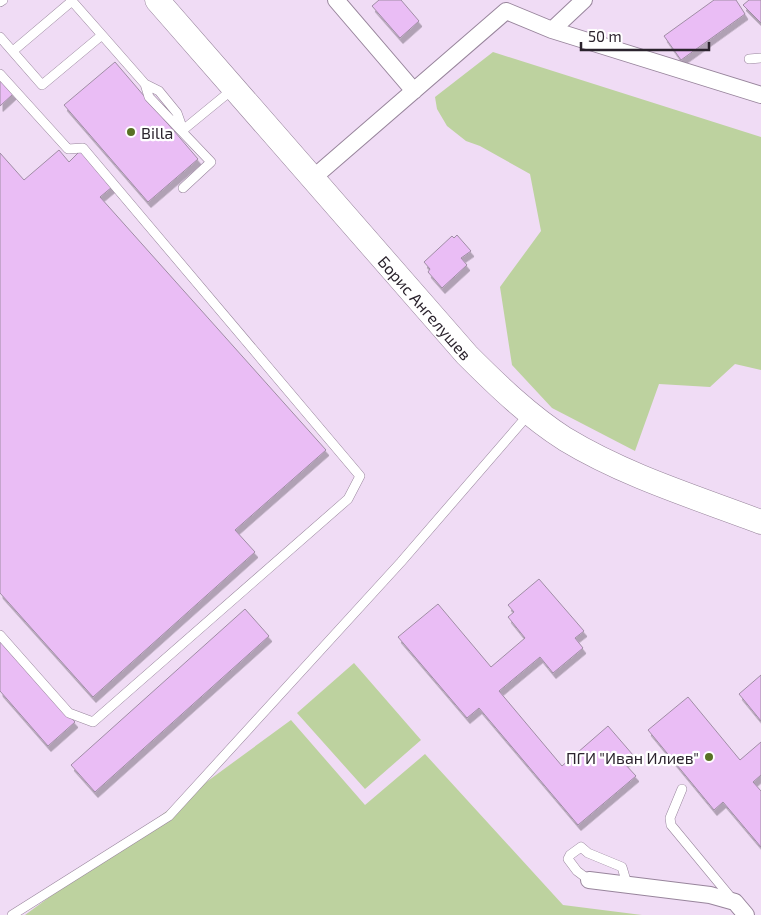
<svg xmlns="http://www.w3.org/2000/svg" width="761" height="915" font-family="'Exo 2',sans-serif">
  <defs>
    <filter id="shadow"><feDropShadow dx="3" dy="5.5" stdDeviation="0" flood-color="#0004"/></filter>
  </defs>
  <rect width="100%" height="100%" fill="#f0dcf5"/>
  <path fill="#bdd29f" d="M493,52L761,137V370L735,364L710,387L659,384L635,451L552,408L512,365L500,287L541,231L530,174L480,146L466,141L447,126L437,109L435,97Z
    M354,663L421,740L365,789L297,713Z
    M291,720L365,805L425,754L563,905L642,915H25Z"/>
  <path fill="#eabdf5" stroke="#a08da5" filter="url(#shadow)" d="M379,0H401L419,21L400,38L372,6Z
    M714,0H736L745,14L681,60L664,36Z
    M749,0H761V23L743,5Z
    M115,62L198,159L148,202L64,105Z
    M0,80L13,94L0,106Z
    M59,150L69,162L80,151L112,187L100,197L326,450L235,530L255,552L93,697L0,593V153L24,180Z
    M457,235L471,251L461,258L467,265L442,288L428,272L430,269L424,262L452,236L454,238Z
    M539,579L584,631L575,638L583,648L553,673L540,657L499,691L562,766L608,726L633,755L624,763L636,776L578,825L479,708L467,718L398,637L438,604L491,667L525,638L508,617L514,612L508,605Z
    M245,609L269,636L95,792L71,765Z
    M0,638L75,722L48,746L0,691Z
    M761,675V721L739,694Z
    M688,697L740,760L761,742V775L753,782L761,791V847L723,802L714,810L648,730Z"/>
  <g fill="none" stroke-linecap="round" stroke-linejoin="round">
    <defs>
      <path id="lane" d="M0,2L3,0
        M0,37L42,85L102,35L145,84L159,91L177,113L183,130
        M13,51L72,1L102,35
        M749,59L761,58
        M0,74L68,149L83,148L360,476L348,499L93,722L69,713L0,635
        M145,84L149,97L211,162L183,188
        M183,130L233,89
        M682,789L670,818L671,825L733,900
        M589,880L577,871L568,859L570,855L581,847L588,853L622,867L627,884
        M12,915L169,816L401,562L528,415"/>
      <path id="street" d="M336,0L414,91
        M506,11L552,30L761,95
        M552,30L584,0
        M313,178L506,11
        M589,880L710,895L735,902L746,915"/>
      <g id="secondary">
        <path id="s1" d="M157,0L467,355C497,385 529,416 565,439C626,476 695,497 761,522"/>
      </g>
    </defs>
    <use href="#lane" stroke="#98859c" stroke-width="10"/>
    <use href="#street" stroke="#98859c" stroke-width="18"/>
    <use href="#secondary" stroke="#98859c" stroke-width="25"/>
    <use href="#lane" stroke="#fff" stroke-width="9"/>
    <use href="#street" stroke="#fff" stroke-width="16"/>
    <use href="#secondary" stroke="#fff" stroke-width="24"/>
  </g>
  <g fill="#587124" stroke="#fff" stroke-width="2">
    <circle cx="131" cy="132" r="5"/>
    <circle cx="709" cy="757" r="5"/>
  </g>
  <g text-anchor="middle" dominant-baseline="central" stroke-width="4.5" stroke-linejoin="round" paint-order="stroke">
    <g font-size="16" fill="#2b232d" stroke="#fff" text-anchor="start">
      <text x="141" y="132">Billa</text>
      <text x="699" y="757" text-anchor="end">ПГИ "Иван Илиев"</text>
    </g>
    <g font-size="16" fill="#2b232d" stroke="#fff">
      <text stroke="none"><textPath href="#s1" startOffset="408">Борис Ангелушев</textPath></text>
    </g>
  </g>
  <path d="M581 42v8h128v-8" fill="none" stroke="#2b232d" stroke-width="2.5"/>
  <text x="588" y="42" font-size="15" fill="#2b232d" stroke="#ffffff" stroke-width="4" paint-order="stroke">50 m</text>
</svg>
